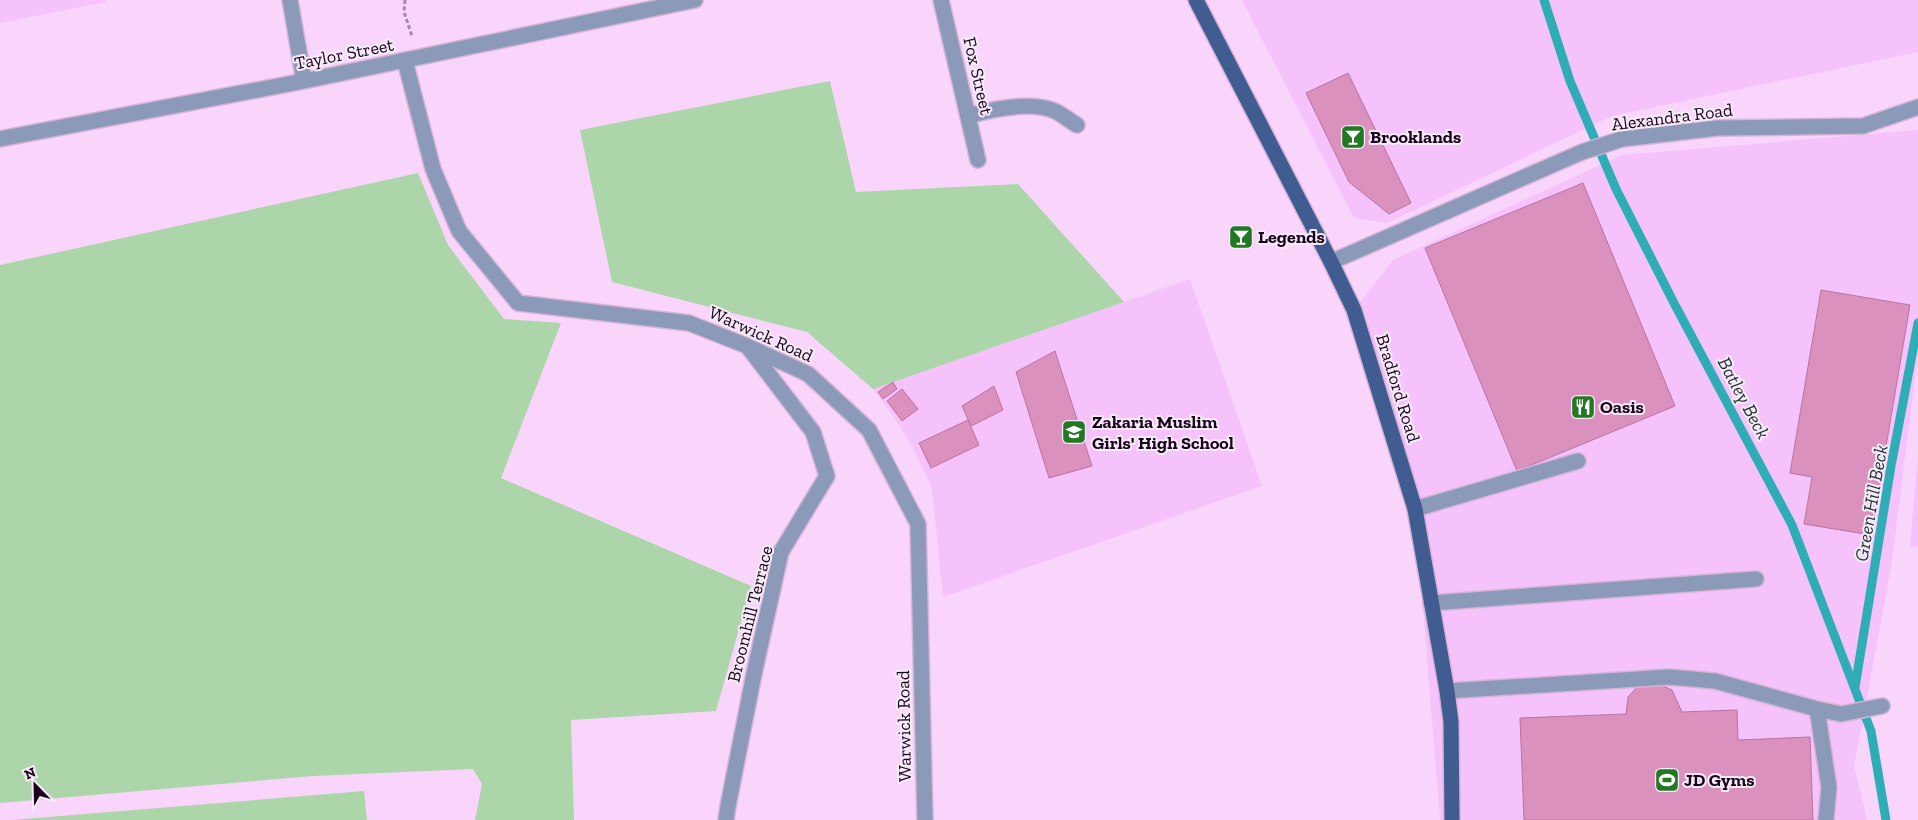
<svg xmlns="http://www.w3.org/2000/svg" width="1918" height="820" font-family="'Zilla Slab',serif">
  <rect width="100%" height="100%" fill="#f9d5fc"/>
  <path fill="#f5c2fb" d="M0,0H106V2L0,23Z
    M1242,0H1918V52L1612,116L1387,223L1354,218Z
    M1918,130V354L1891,568L1854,766L1867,820H1440L1415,509L1354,310L1393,260L1622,155Z
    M1190,279L1262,486L943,597L932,488L912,446L895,419L873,389Z
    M1918,456V547L1910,546Z"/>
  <path fill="#acd6aa" d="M830,81L856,192L1018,184L1124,302L873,389L807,332L612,282L580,130Z
    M418,173L448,245L504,319L561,323L501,478L751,586L716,711L571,720L574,820H475L482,784L473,769L313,776L0,803V265Z
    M364,791L367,820H12Z"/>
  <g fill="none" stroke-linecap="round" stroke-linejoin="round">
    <path stroke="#2eadb7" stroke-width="9" d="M1544,0L1570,81L1616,189L1675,305L1792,525L1871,731L1886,820
      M1855,687L1891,466L1918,323"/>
  </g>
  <path fill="#db91be" stroke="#bc73a0" d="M1348,73L1411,203L1389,214L1349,182L1306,93Z
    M1583,183L1675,406L1517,471L1425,248Z
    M1821,290L1910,305L1871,535L1804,524L1812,477L1790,473Z
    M1055,351L1092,466L1049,478L1016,372Z
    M893,382L897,389L883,399L878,392Z
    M994,386L1003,410L971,426L962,406Z
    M902,389L918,409L902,421L887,401Z
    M968,420L979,445L931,468L919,443Z
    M1654,682L1672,690L1682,712L1737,710L1738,740L1810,737L1813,820H1524L1520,718L1626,714L1628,697L1639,685Z"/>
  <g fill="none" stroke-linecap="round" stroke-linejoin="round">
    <defs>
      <path id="lane" d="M968,116C993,109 1033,100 1057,112C1064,116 1070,121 1077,125
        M1415,509L1578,461
        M1431,603L1756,579
        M1447,691L1669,677L1715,681L1817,709L1829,787L1826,820
        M1817,709L1841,714L1882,706"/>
      <path id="street" d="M290,0L304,81
        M941,0L978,160
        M405,61L433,169L459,231L518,303L689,323L747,346L808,374L869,430L918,524L925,820
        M0,139L304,81L695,0
        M1331,262L1582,152L1622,139L1718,128L1863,126L1918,107
        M726,820L728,806L754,674L781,552L827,476L813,432L748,347"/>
      <path id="primary" d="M1196,0L1331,262L1354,310L1415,509L1447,691L1451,722L1452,820"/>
    </defs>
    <use href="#lane" stroke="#d5b4d8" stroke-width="18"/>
    <use href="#street" stroke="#d5b4d8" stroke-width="18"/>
    <use href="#primary" stroke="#d5b4d8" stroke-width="18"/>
    <path stroke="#a688a9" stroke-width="3" stroke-dasharray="4 2.5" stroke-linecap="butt" d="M405,0L404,12L412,36"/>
    <use href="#lane" stroke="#8a9ab8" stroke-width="15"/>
    <use href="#street" stroke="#8a9ab8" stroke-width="15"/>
    <use href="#primary" stroke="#415c91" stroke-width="15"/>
  </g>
  <defs>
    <symbol id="bar-square" viewBox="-11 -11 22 22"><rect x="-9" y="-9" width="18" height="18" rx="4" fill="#237824" stroke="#f7ebf9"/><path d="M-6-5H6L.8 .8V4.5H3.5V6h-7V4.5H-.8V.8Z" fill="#fff"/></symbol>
    <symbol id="restaurant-square" viewBox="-11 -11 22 22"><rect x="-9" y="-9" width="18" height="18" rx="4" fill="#237824" stroke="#f7ebf9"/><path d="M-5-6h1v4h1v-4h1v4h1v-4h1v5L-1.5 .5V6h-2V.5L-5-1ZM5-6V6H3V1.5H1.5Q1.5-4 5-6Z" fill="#fff"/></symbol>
    <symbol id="school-square" viewBox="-11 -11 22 22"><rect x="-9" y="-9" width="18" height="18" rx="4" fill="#237824" stroke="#f7ebf9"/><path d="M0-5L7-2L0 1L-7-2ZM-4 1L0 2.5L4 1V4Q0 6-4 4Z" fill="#fff"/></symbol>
    <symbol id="stadium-square" viewBox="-11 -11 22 22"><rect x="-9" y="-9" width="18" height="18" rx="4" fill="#237824" stroke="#f7ebf9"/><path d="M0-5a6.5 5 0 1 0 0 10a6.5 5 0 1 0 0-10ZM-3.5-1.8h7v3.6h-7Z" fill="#fff"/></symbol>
  </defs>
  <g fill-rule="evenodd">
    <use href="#bar-square" x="1339" y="123" width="28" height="28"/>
    <use href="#bar-square" x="1227" y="223" width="28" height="28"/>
    <use href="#restaurant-square" x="1569" y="393" width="28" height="28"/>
    <use href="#school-square" x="1060" y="418" width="28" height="28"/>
    <use href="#stadium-square" x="1653" y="766" width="28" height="28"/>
  </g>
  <g text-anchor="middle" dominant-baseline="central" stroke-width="4" stroke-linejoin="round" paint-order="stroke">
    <g font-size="18" fill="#18041a" stroke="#f7ebf9">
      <text transform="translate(344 54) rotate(-11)">Taylor Street</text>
      <text transform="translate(978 76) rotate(77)">Fox Street</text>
      <text transform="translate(1672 117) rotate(-7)">Alexandra Road</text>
      <text transform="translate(761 334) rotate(24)">Warwick Road</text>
      <text transform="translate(1398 388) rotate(73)">Bradford Road</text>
      <text transform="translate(750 614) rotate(-76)">Broomhill Terrace</text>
      <text transform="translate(904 726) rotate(-91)">Warwick Road</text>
    </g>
    <g font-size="18" font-weight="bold" fill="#18041a" stroke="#f7ebf9" text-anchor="start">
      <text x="1370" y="137">Brooklands</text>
      <text x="1258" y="237">Legends</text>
      <text x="1600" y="407">Oasis</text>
      <text x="1092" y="422">Zakaria Muslim<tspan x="1092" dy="21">Girls' High School</tspan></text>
      <text x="1684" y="780">JD Gyms</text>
    </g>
    <g font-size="19" font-style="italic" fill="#1b3032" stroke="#f7ebf9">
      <text transform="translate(1744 398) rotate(62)">Batley Beck</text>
      <text transform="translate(1871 503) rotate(-80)">Green Hill Beck</text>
    </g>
  </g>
  <g transform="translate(35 785) rotate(337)" stroke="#f7ebf9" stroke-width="4" paint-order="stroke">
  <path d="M0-4L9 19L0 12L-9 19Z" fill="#18041a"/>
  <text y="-8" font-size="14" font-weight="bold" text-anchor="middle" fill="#18041a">N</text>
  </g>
</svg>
